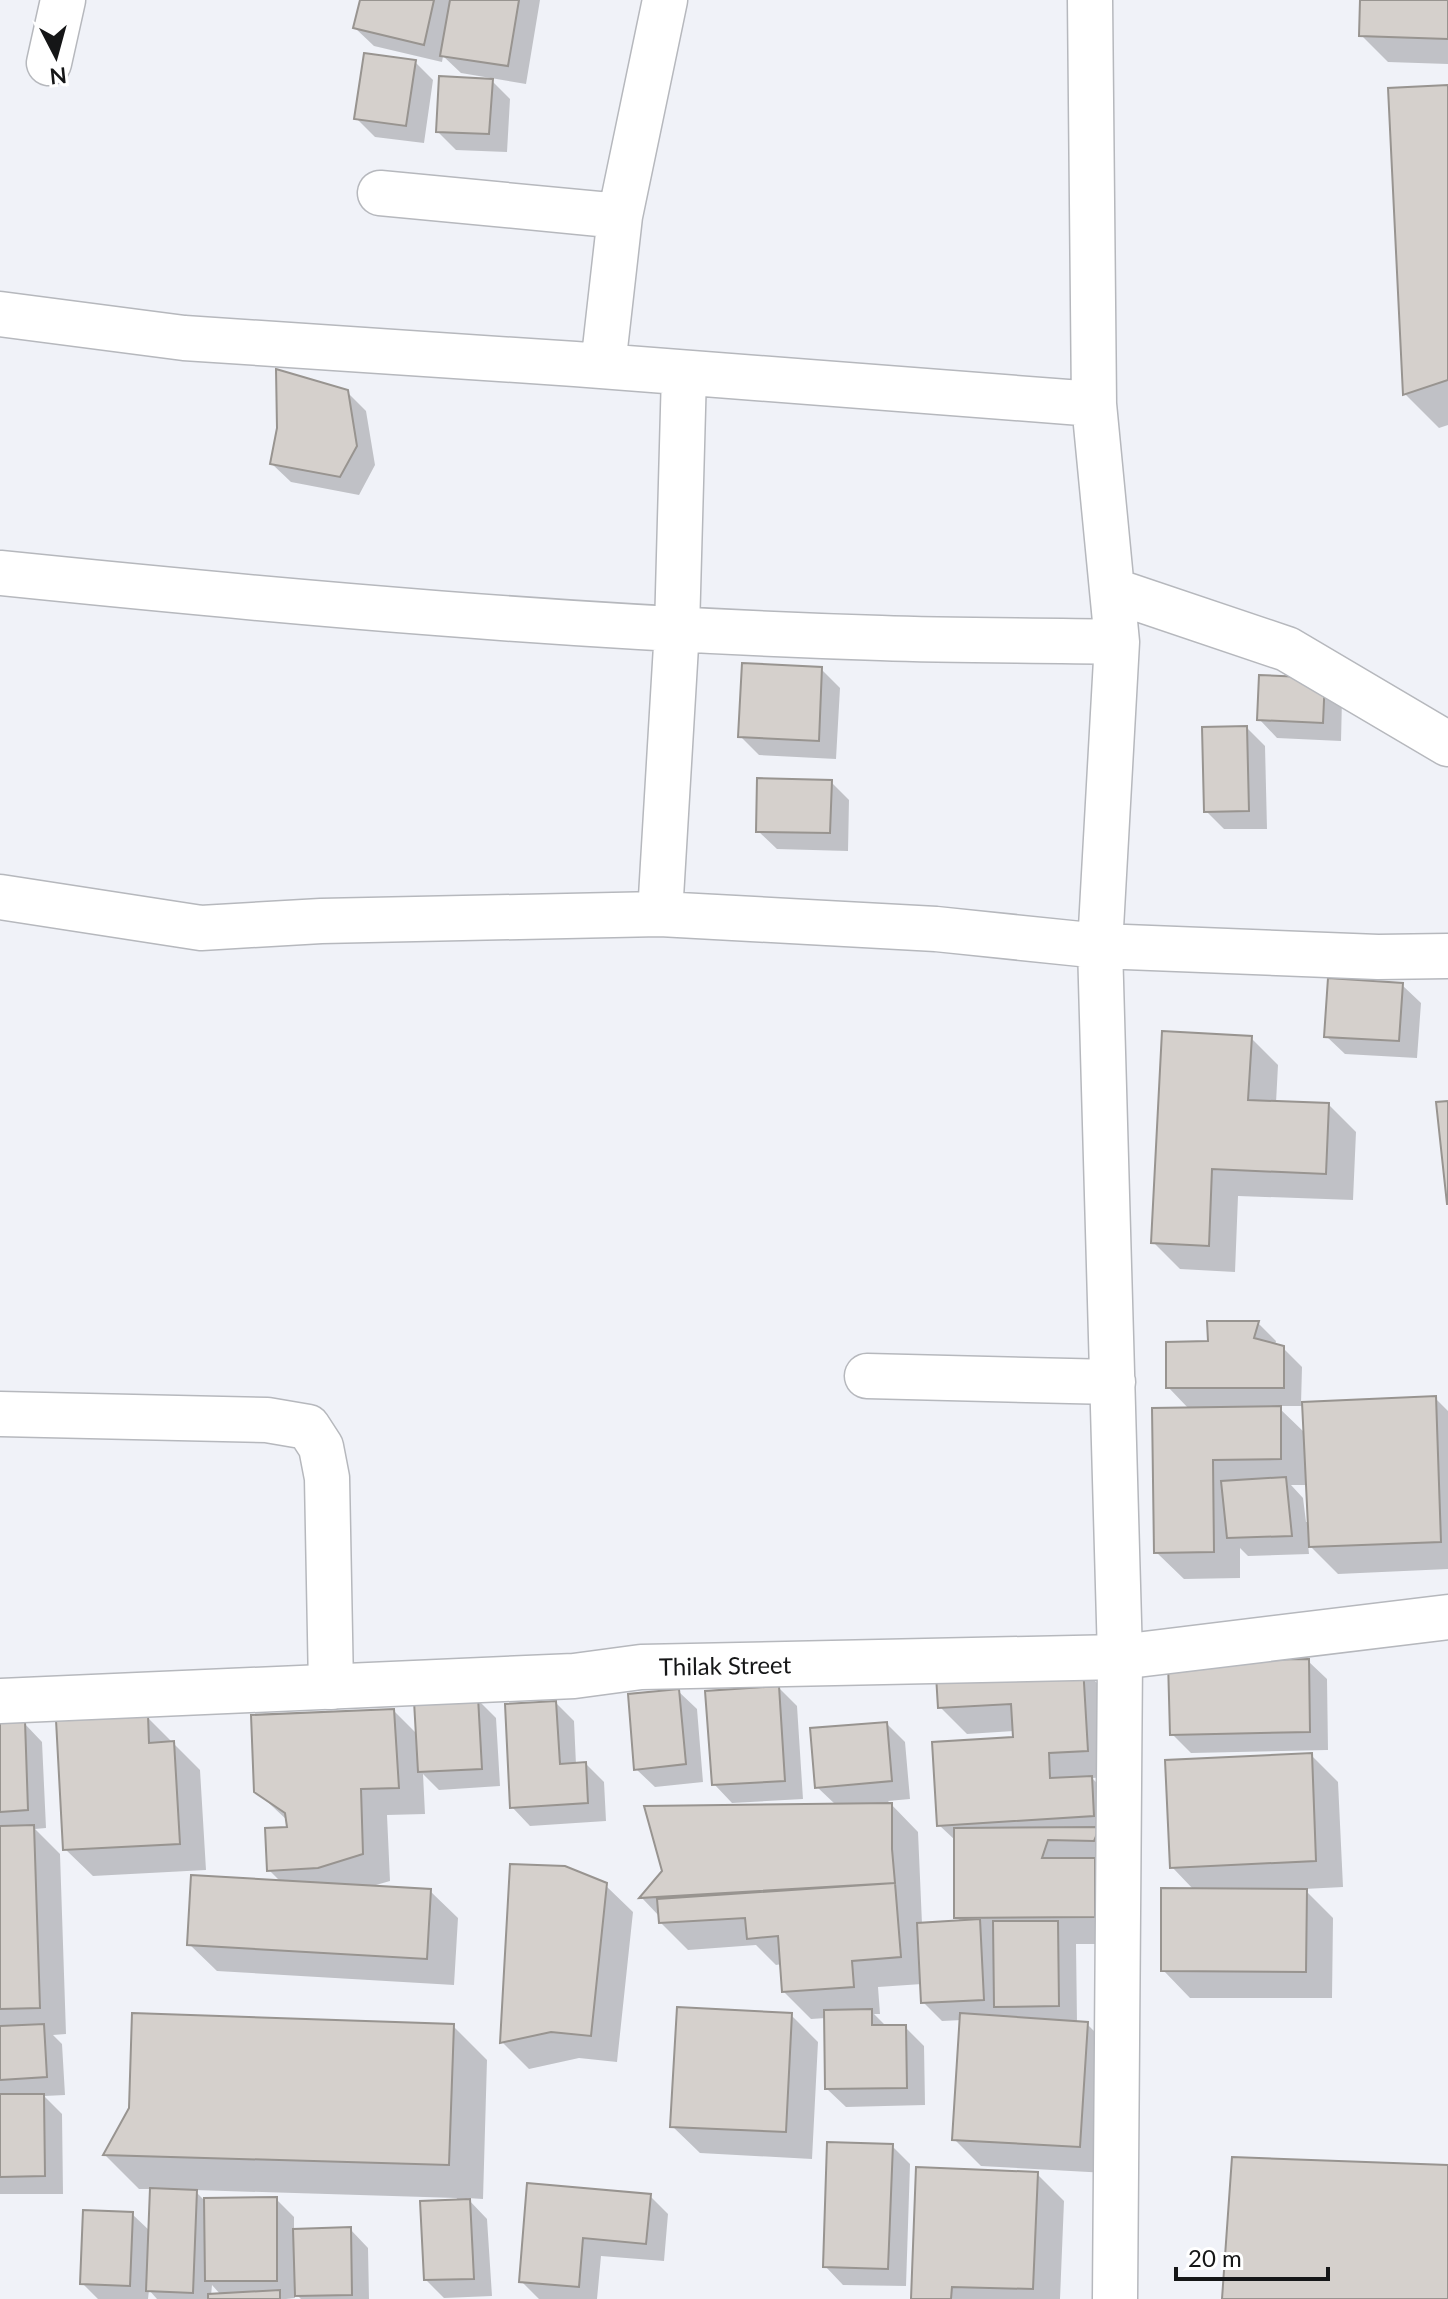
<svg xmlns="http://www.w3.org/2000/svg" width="1448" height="2299" font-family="Lato,sans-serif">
  <rect width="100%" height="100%" fill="#f0f2f8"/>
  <path fill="#0003" fill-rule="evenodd" d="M362,0H540L526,84L461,73L443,56L442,62L374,46L355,28Z
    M1362,0H1448V64L1388,62L1361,35Z
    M415,62L433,80L424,143L375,137L356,118Z
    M489,78L510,99L507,152L456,150L438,132Z
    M1448,87V425L1439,428L1405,394Z
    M347,392L366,411L375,465L359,495L291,482L272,464Z
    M821,669L840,688L836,759L759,755L740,736Z
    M1261,677L1342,699L1341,741L1277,738L1259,719Z
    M1247,728L1265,746L1267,829H1224L1206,811Z
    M831,782L849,800L848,851L777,849L758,831Z
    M1402,985L1421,1003L1417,1058L1345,1054L1326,1036Z
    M1251,1038L1278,1065L1276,1103L1329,1105L1356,1132L1353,1200L1238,1196L1235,1272L1180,1269L1153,1242Z
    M1258,1323L1276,1341L1275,1346L1283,1348L1302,1367L1301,1404L1435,1398L1448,1411V1569L1338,1574L1308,1544L1309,1554L1248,1556L1240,1548V1578L1184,1579L1156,1552L1190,1410L1168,1387L1210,1343ZM1277,1406H1304L1306,1434ZM1291,1485H1308L1310,1522H1306L1303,1498Z
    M1308,1661L1327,1679L1328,1750L1191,1753L1172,1734Z
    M1082,1668L1109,1695L1114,1777L1092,1778L1118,1805L1121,1944H1076L1077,2023L1087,2024L1114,2051L1107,2173L981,2166L954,2139L962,2020L942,2021L923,2002L922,1984L878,1987L880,2014H874L887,2027H905L924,2046L925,2105L846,2107L827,2089L826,2018L811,2019L784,1992L782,1964L776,1965L756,1945L688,1950L661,1923L660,1917L642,1898L664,1872L836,1805L817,1787L887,1724L905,1742L910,1799L888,1801L918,1832L922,1924L962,1922L956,1917V1841L939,1825L1015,1738L1014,1731L967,1734L940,1707Z
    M779,1688L797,1706L803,1799L732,1803L714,1784Z
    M678,1691L697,1709L703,1782L655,1787L636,1769Z
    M477,1699L496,1718L500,1786L439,1790L423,1774L425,1814L387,1815L390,1881L369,1887L430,1891L458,1918L454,1985L217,1971L189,1944L281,1882L269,1870L289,1829L288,1821L256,1791L394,1711L418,1735Z
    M556,1703L574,1721L576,1765L586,1764L604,1782L606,1821L530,1826L512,1807Z
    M147,1717L200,1770L206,1870L93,1876L65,1849Z
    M24,1723L42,1742L46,1828L35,1829L60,1854L66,2034L53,2035L62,2044L65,2095L44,2096L62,2114L63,2194H0V1724Z
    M1311,1755L1338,1782L1343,1887L1304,1889L1333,1918L1332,1998H1190L1163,1970L1194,1890L1172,1867Z
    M605,1885L633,1912L617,2062L579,2058L529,2069L502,2042Z
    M791,2015L818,2042L812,2159L700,2153L672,2126Z
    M453,2026L487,2060L483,2199L467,2198L487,2219L492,2296L444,2298L426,2280L457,2198L194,2190L204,2200L276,2199L294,2217V2231L350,2229L368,2248L369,2299H301L295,2293V2298L286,2299H157L149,2290L148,2299H98L82,2283L132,2214L151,2232L152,2189H139L105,2155ZM212,2285L221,2295L211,2296Z
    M892,2146L910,2164L906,2286L843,2285L825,2266Z
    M1037,2174L1064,2201L1060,2299H913Z
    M528,2186L650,2196L668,2214L664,2261L601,2256L597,2299H539L521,2281Z"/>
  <path fill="#d5d0cc" stroke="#989490" stroke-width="2" d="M360,0H434L424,45L353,28Z
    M450,0H519L508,66L440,56Z
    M1360,0H1448V39L1359,36Z
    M364,53L416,60L406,126L354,119Z
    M439,76L493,79L489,134L436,132Z
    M1448,85V380L1403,395L1388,88Z
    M276,369L348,390L357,446L340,477L270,464L277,428Z
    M742,663L822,667L819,741L738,737Z
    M1259,675L1325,678L1323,723L1257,720Z
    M1247,726L1249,811L1204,812L1202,727Z
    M757,778L832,780L830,833L756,832Z
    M1328,978L1403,983L1399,1041L1324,1037Z
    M1162,1031L1252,1036L1248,1100L1329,1103L1326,1174L1212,1169L1209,1246L1151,1243Z
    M1448,1101V1204H1447L1436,1102Z
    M1207,1321H1259L1254,1338L1284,1346V1388H1166V1342L1208,1341Z
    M1436,1396L1441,1542L1309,1547L1302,1402Z
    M1281,1406V1459L1213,1460L1214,1552L1154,1553L1152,1408Z
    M1286,1477L1292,1536L1227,1538L1221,1481Z
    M1309,1659L1310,1732L1170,1735L1168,1661Z
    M1083,1666L1088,1751L1049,1753L1050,1778L1092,1776L1094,1816L937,1826L932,1742L1013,1737L1011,1704L938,1708L936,1675Z
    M779,1686L785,1781L712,1785L705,1691Z
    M679,1689L686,1764L634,1770L628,1694Z
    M478,1697L482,1769L418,1772L414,1701Z
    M556,1701L560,1764L586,1762L588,1803L510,1808L505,1704Z
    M394,1709L399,1788L361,1789L363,1854L318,1868L267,1871L265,1828L287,1827L285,1813L254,1792L251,1715Z
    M148,1715L149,1743L174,1741L180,1844L63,1850L56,1720Z
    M25,1721L28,1810L0,1812V1722Z
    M887,1722L892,1781L815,1788L810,1728Z
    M1312,1753L1316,1861L1170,1868L1165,1760Z
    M892,1803V1849L895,1883L639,1898L662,1871L644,1806Z
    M34,1825L40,2008L0,2009V1826Z
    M1100,1827L1094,1841L1048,1840L1042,1858H1095V1917L954,1918V1828Z
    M510,1864L565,1866L607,1883L591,2036L551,2032L500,2043Z
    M191,1875L431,1889L427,1959L187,1945Z
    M895,1883L901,1957L852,1961L854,1987L782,1992L778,1936L747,1939L745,1918L659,1923L657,1899Z
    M1161,1888L1307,1889L1306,1972L1161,1971Z
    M980,1919L984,2000L921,2003L917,1923Z
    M993,1921H1058L1059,2006L994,2007Z
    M677,2007L792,2013L786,2132L670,2127Z
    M872,2009V2025H906L907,2088L825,2089L824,2010Z
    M132,2013L454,2024L449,2165L103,2155L129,2108Z
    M960,2013L1088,2022L1080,2147L952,2140Z
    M44,2024L47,2077L0,2080V2026Z
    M0,2094H44L45,2176L0,2177Z
    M827,2142L893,2144L888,2269L823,2267Z
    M1232,2157L1448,2165V2299H1222Z
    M916,2167L1038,2172L1033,2289L952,2287L951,2299H911Z
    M527,2183L651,2194L646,2244L583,2238L579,2287L519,2282Z
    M150,2188L197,2190L193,2293L146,2291Z
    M277,2197V2281H205L204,2198Z
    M470,2199L474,2279L424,2280L420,2201Z
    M83,2210L133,2212L130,2286L80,2284Z
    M351,2227L352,2295L295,2296L293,2229Z
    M280,2290V2299H208V2294Z"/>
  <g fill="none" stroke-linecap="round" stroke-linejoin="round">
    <defs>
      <path id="minor" d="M1090,0L1094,404L1117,642L1100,946L1120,1657L1115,2299
        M49,63L63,0
        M380,193L620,216
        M0,314L184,338L575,364L1094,404
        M603,366L620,216L665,0
        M0,573C293,603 587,629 881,638C960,641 1039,640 1117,642
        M1112,590L1287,649L1448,744
        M0,897L201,928L321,921L660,914L936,929L1100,946L1378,957L1448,956
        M660,914L677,629L684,373
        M867,1376L1113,1382
        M0,1414L267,1420L308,1427L321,1447L327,1478L331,1687"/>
      <path id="tertiary" d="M0,1701L574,1676L641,1667L1120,1657L1448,1617"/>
    </defs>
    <use href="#minor" stroke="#b6b8bd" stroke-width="47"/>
    <use href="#tertiary" stroke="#b6b8bd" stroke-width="47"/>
    <use href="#minor" stroke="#fff" stroke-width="44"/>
    <use href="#tertiary" stroke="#fff" stroke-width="44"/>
  </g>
  <g text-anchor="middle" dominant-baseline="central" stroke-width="6" stroke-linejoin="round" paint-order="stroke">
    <g font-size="24" fill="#151617" stroke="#fff">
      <text transform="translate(725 1665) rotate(-1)">Thilak Street</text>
    </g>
  </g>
  <g transform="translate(56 56) rotate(174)" stroke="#ffffff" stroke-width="6" paint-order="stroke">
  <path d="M0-6L14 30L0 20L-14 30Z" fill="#151617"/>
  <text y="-12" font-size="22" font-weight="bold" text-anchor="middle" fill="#151617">N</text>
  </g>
  <path d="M1176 2267v12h152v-12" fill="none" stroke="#151617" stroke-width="4"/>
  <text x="1188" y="2267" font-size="24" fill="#151617" stroke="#ffffff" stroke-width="6" paint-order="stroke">20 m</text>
</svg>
